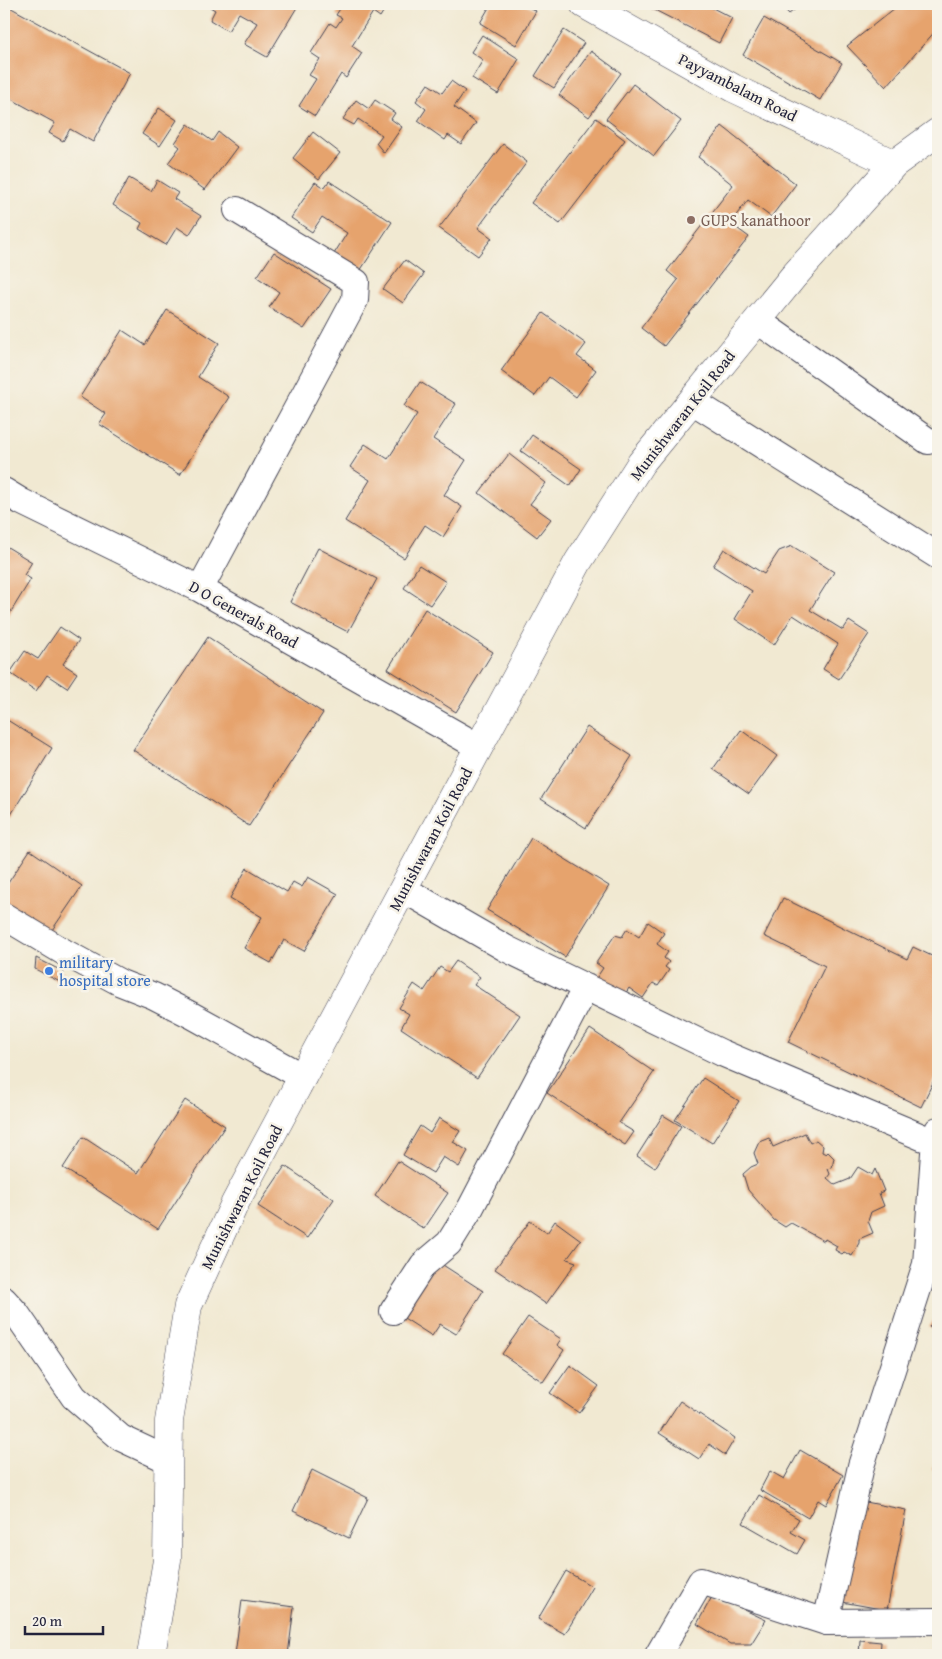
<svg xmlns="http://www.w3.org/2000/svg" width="942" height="1659" font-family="'Gentium Book Plus',serif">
  <rect width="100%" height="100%" fill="#f7f3e8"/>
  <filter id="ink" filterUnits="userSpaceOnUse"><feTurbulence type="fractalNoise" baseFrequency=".02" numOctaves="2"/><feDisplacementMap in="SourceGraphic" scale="10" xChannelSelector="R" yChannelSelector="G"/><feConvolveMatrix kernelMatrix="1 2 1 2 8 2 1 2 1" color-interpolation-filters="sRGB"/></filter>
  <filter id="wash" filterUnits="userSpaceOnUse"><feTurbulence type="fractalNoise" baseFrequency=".0096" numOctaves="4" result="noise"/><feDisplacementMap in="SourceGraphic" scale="20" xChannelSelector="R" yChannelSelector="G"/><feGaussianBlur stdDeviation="1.12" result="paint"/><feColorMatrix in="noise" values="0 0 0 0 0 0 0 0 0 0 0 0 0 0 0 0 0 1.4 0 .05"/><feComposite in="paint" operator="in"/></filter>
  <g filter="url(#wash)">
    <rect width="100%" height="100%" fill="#f1e9d2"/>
    <g id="blocks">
      <path fill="#e6a36d" d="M4,4L130,73L93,142L70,129L63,141L49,133L55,123L4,95Z
        M205,4H299L267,57L244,44L257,23L239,13L228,31L210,20L215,10Z
        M343,4H388L380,17L373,12L352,46L362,53L346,78L341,74L315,116L299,106L316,79L309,75L320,59L311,53L330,23L336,27L342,18L336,15Z
        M491,4H523L536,11L516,45L480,23Z
        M643,4H705L732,18L719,43Z
        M780,4H802L789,14Z
        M900,4H938V28L886,87L847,46Z
        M764,18L842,63L820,100L743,55Z
        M564,30L584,43L554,88L535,76Z
        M482,35L519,59L498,94L472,78L483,60L471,52Z
        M591,51L621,73L589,117L559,95Z
        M451,81L465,91L454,107L476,123L461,144L448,135L445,140L418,121L426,109L416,101L428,84L442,93Z
        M633,84L681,121L654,156L606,119Z
        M356,100L369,109L375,100L395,113L391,119L402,127L384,153L376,143L382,135L358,119L354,125L343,119Z
        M159,108L177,120L160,146L142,134Z
        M596,118L625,140L560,224L531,203Z
        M188,124L212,141L218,132L237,147L205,190L168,163L180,147L175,143Z
        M722,126L796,184L771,217L748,200L730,223L749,237L664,346L641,328L678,280L667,271L733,185L698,157Z
        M313,132L340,153L319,179L293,158Z
        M503,144L527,162L478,228L492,238L478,256L439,228Z
        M129,178L151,191L157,180L178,193L174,199L201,216L189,235L177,227L166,245L139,229L142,223L113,205Z
        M329,181L392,222L360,271L334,254L347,233L322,217L312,232L291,218L315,182L324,188Z
        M274,252L331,289L304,329L269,307L279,292L257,277Z
        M405,260L424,274L403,303L383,289Z
        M167,310L219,343L198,377L229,397L180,475L99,424L106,414L80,397L122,330L145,345Z
        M543,313L586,344L577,356L596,370L576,397L549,377L535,396L501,371Z
        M420,382L456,404L433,439L466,460L444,495L462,507L443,537L425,525L404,558L345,521L370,480L350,467L365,444L388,459L417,414L404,406Z
        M532,435L581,469L570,486L521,451Z
        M509,454L546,483L530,504L551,519L537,537L479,493Z
        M4,545L32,562L24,575L31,579L4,623Z
        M792,546L834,572L810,610L843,630L849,621L869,634L839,679L823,669L838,644L793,615L774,645L735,619L752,591L713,566L724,549L764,574L779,551Z
        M318,548L377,579L348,632L290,602Z
        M419,565L446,582L430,605L404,588Z
        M425,609L493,652L456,712L388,669Z
        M60,627L79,640L63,664L77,673L67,688L47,675L36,691L10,673L25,651L38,659Z
        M208,637L323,713L249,826L133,750Z
        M4,718L52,748L4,826Z
        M587,727L632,756L586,828L541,799Z
        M741,730L777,756L749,794L713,769Z
        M531,838L609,886L565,957L487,910Z
        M30,850L82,886L50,933L4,902V889Z
        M247,868L287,892L293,882L302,887L308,877L338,894L304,951L284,940L271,963L244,948L262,917L230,898Z
        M783,898L907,959L913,947L938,959V1072L921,1107L788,1042L825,966L764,936Z
        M648,922L664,933L657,944L668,952L664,958L669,962L665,967L669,970L658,986L653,983L643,998L629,988L622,999L595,980L603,968L596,963L615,935L622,937L627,929L639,937Z
        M36,958L64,972L60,982L35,969Z
        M456,961L480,977L474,985L520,1015L477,1078L401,1028L409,1014L399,1008L414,984L424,991L440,967L448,972Z
        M590,1029L654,1072L619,1123L634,1132L625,1145L547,1093Z
        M703,1078L739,1101L712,1143L675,1120Z
        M185,1100L225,1126L158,1229L63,1168L83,1137L138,1173Z
        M663,1115L681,1126L655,1168L637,1156Z
        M439,1118L460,1131L453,1142L468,1151L459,1167L443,1157L433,1173L403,1155L420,1126L430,1133Z
        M805,1133L810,1143L816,1140L823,1146L822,1152L826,1154L828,1152L834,1158L832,1168L828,1169L830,1174L827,1178L835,1185L850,1179L858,1167L872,1175L875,1169L884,1191L879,1193L884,1206L871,1212L868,1221L873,1233L859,1239V1243L852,1256L844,1252L842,1254L835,1250L837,1246L825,1239L824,1241L791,1223L785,1227L774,1220L748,1190L743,1174L751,1167L758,1164L754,1153L759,1142L769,1138L773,1147Z
        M398,1161L448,1193L424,1229L375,1196Z
        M285,1166L334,1199L307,1238L258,1206Z
        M530,1221L547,1233L555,1221L581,1240L567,1259L576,1262L546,1304L495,1269Z
        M429,1256L483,1291L456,1334L440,1324L432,1336L393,1311Z
        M938,1314V1333L929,1327Z
        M528,1317L561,1339L557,1345L564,1350L543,1382L502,1354Z
        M570,1365L599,1386L579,1413L550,1393Z
        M680,1401L735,1438L725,1455L709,1444L699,1459L659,1433Z
        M937,1444H938V1470L933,1469Z
        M800,1450L843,1475L826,1505L818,1500L808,1518L760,1490L770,1471L784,1479Z
        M312,1470L368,1498L349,1538L293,1511Z
        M759,1495L799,1519L791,1532L805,1540L797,1554L743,1523Z
        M861,1501L906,1510L887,1610L842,1602Z
        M566,1571L593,1587L565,1634L538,1619Z
        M713,1595L766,1620L751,1644H730L697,1624Z
        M242,1600L294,1607L288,1655H235Z
        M860,1640L881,1642L880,1655H859Z"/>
    </g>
  </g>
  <g filter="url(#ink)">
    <use href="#blocks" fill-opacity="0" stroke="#414052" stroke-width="1"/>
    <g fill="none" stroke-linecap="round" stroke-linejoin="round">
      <defs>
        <path id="minor" d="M758,321L928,441
          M692,401L938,556
          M4,491L22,502L200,589L479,747
          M200,589L355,300L356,282L237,210
          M403,889L507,949L722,1053L924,1138L938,1140
          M4,916L64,952L121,983L154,996L193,1016L303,1077
          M938,1130L935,1139L926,1264L861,1466L826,1622L938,1621
          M4,1300L16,1313L74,1397L121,1438L168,1460
          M393,1311L423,1265L449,1243L470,1209L586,987
          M658,1655L701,1581L826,1622"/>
        <path id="major" d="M584,4L733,88L894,164
          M151,1655L167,1560L169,1421L188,1306L235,1203L578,562L641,463L793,277L894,164L938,132"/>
      </defs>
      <use href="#minor" stroke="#414052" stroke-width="28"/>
      <use href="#major" stroke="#414052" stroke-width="29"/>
      <use href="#minor" stroke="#fff" stroke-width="26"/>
      <use href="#major" stroke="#fff" stroke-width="28"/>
    </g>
  </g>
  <circle fill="#8d6e63" stroke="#f7f3e8" stroke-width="2" cx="691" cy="220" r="5"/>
  <circle fill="#3f7fe0" stroke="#f7f3e8" stroke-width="2" cx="49" cy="971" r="5"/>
  <g text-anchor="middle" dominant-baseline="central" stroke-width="5" stroke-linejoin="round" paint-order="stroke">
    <g font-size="16" fill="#22223b" stroke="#f7f3e8">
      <text transform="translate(738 87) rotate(27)">Payyambalam Road</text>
      <text transform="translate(682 415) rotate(-52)">Munishwaran Koil Road</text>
      <text transform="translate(244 614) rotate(29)">D O Generals Road</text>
      <text transform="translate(430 839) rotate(-62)">Munishwaran Koil Road</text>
      <text transform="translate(241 1197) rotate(-63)">Munishwaran Koil Road</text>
    </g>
    <g font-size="16" fill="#785e54" stroke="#f7f3e8" text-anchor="start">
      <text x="701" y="220">GUPS kanathoor</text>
    </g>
    <g font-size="16" fill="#366cbe" stroke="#f7f3e8" text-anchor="start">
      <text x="59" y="962">military<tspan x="59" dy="18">hospital store</tspan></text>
    </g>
  </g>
  <rect width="942" height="1659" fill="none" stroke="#f7f3e8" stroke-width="20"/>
  <path d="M25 1626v8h78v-8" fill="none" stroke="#22223b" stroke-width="2.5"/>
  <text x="32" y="1626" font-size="15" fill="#22223b" stroke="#f7f3e8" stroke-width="4" paint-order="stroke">20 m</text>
</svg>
